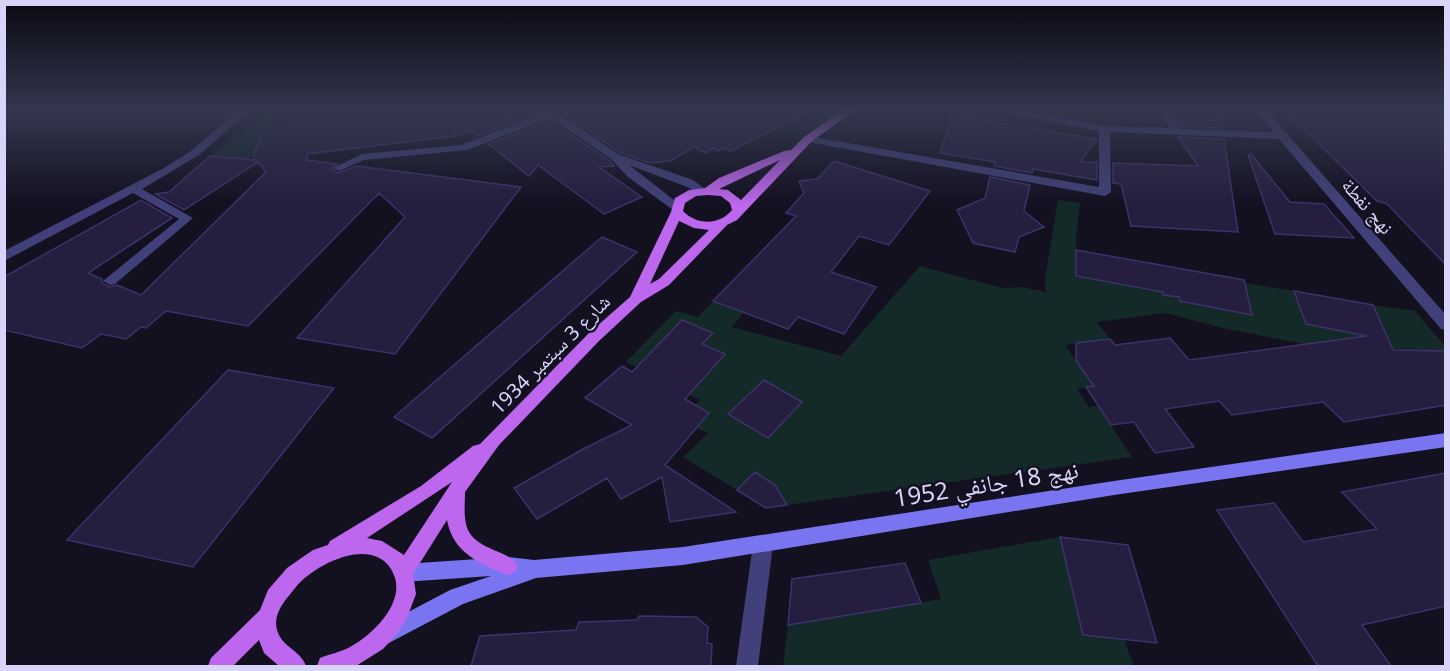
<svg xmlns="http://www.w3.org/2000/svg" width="1450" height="671" font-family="'Noto Sans','Noto Naskh Arabic',sans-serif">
  <rect width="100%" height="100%" fill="#131020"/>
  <path fill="#132a29" d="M263,111H275L254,153L228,182L171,190L190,173L208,175L210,156Z
    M1058,200L1080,203L1076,238V276L1163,292L1164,295L1179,297L1180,301L1251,314L1244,283L1294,291L1303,316L1346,324L1380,322L1373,305L1415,311L1446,347L1445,351L1314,346L1223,328L1165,313L1097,322L1110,339L1065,345L1084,372H1094L1104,385L1077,389L1089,407L1098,406L1132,457L787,505L775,485L756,472L737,490L683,457L708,433L680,421L700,400L626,362L676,311L698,317L722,292L751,303L732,327L841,356L920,266L1002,288L1021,287L1046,292L1045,279Z
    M1060,537L1083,634L1124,639L1134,666H783L788,625L941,599L928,560Z"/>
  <path fill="#251e3f" stroke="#3d3269" stroke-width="1.5" d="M304,111H541L478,136L471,131L453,136L307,154V160L337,164L331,169L338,173L356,166L521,187L395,354L297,338L405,217L379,193L248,326L166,311L146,328L141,327L126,339L101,334L82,348L4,330V277L141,200L172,218L88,273L102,279V283L109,287L117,285L141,295L266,172L258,162L184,210L155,194L169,192L210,156L256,160L253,156L266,126H288Z
    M561,111H811L731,151L724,148L718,151L713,148L706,153L694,147L670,161L650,163L619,152Z
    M1172,111H1220L1222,128L1182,127Z
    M1285,111H1446V265L1387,204L1377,201Z
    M952,115L1097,139L1080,162H1097V180L1033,169L1032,173L994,166L995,162L940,153Z
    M551,121L610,161L614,166L599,167L642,197L604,214L538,165L529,176L488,144Z
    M1178,137L1224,139L1238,232L1131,226L1121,184L1113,183V163L1198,166Z
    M1251,154L1290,202L1324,204L1354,238L1275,234L1248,155Z
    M834,161L930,191L889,245L859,236L831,272L876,287L844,334L798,317L788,329L713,301L796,216L786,213L804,193L799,181L817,179Z
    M990,177L1030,185L1024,211L1044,227L1019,237L1015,252L973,243L957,210L985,198Z
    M602,237L637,252L432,438L394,417Z
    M1076,250L1244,280L1252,315L1180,301L1179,297L1163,295V292L1076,276Z
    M1294,291L1373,305L1393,350L1446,351V405L1344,422L1323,402L1232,415L1219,401L1165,409L1194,447L1155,453L1134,422L1111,425L1086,387L1094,386L1076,361V343L1110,339L1115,345L1170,338L1189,360L1367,336L1306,324Z
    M682,320L713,333L702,344L725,354L685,399L709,413L665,465L736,512L670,522L662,477L621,499L607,478L537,519L514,488L585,448L632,425L585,398L622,366L632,372Z
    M228,370L334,388L193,567L67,540Z
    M764,380L802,402L768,438L728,414Z
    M755,472L775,485L787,505L766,508L737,490Z
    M1446,473V606L1362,625L1391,666H1318L1217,510L1274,503L1303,542L1377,529L1342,492Z
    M1060,537L1128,545L1157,643L1083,635Z
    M905,563L921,603L788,625L792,579Z
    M639,616L696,617L708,627L707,643L712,644L711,666H471L480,636L576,630L579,622L637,620Z"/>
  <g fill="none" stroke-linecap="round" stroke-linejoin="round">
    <path fill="#42407a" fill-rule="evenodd" d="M237,111H249L199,155L142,189L193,218L115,284L110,285L103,281L179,219L133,193L4,261V251L164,168L191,151Z
      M543,111H556L618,154L693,180L708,191L702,195L685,186L629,165L683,207L677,211L673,210L628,177L611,159L551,118L467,150L364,160L339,171L333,168L362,154L461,145L544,113Z
      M998,111H1023L1104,126L1170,128L1159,111H1169L1181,129L1274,132L1256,111H1267L1446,315V330L1441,329L1279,139L1110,132L1111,192L1105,196L808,142L802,139L808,136L1099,187V131Z
      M763,536L770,538L773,544L758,666H736L753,544L756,538Z"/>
    <path fill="#7975f0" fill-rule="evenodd" d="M1446,433V447L1114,495L683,565L536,578L463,604L385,645L378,642L374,635L378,628L450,590L491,576L403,582L396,579L393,573L396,567L403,564L508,557L534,560L683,547L1114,481Z"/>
    <path fill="#bd67ee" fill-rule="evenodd" d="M841,111H854L812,141L737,220L727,225L669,285L641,302L599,341L499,445L465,492C465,504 463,519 468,530C478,551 510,550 518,566L515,572L508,575C480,564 453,553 447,520L413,574L416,594L407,618L397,634L383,649L356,666H317L320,658C330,654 341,652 350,647C374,634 410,599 391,569C370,536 314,565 296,587C288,597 276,609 276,623C277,647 300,648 306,666H279L264,653L259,640L233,666H208L211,658L260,610L268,590L287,568L313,550L328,545L330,541L421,486L473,446L480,444L589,333L630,297L671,212L675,198L689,190L705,188L719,178L784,151L791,150L804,137ZM780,160L741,200L728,190L719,189ZM708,195L721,196L730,203L732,210C720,225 697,226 683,211L685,203L696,196ZM679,221L694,228L709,230L659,279L650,284ZM452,482L404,555L382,541L367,538Z"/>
  </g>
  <linearGradient id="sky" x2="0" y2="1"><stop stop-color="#0a0912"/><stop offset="0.54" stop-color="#33374e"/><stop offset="1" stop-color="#33374e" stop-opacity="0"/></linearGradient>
  <rect width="1450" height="205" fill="url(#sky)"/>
  <g text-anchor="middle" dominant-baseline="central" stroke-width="4.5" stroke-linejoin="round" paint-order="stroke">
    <g font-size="20" fill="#d8d4fa" stroke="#131020">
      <text transform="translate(1368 206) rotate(49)">نهج نفطة</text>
      <text transform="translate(550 354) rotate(-45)">شارع 3 سبتمبر 1934</text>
    </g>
    <g font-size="24" fill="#d8d4fa" stroke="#131020">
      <text transform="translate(986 483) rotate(-9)">نهج 18 جانفي 1952</text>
    </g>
  </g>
  <rect width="1450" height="671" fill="none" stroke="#d8d4fa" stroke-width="12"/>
</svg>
